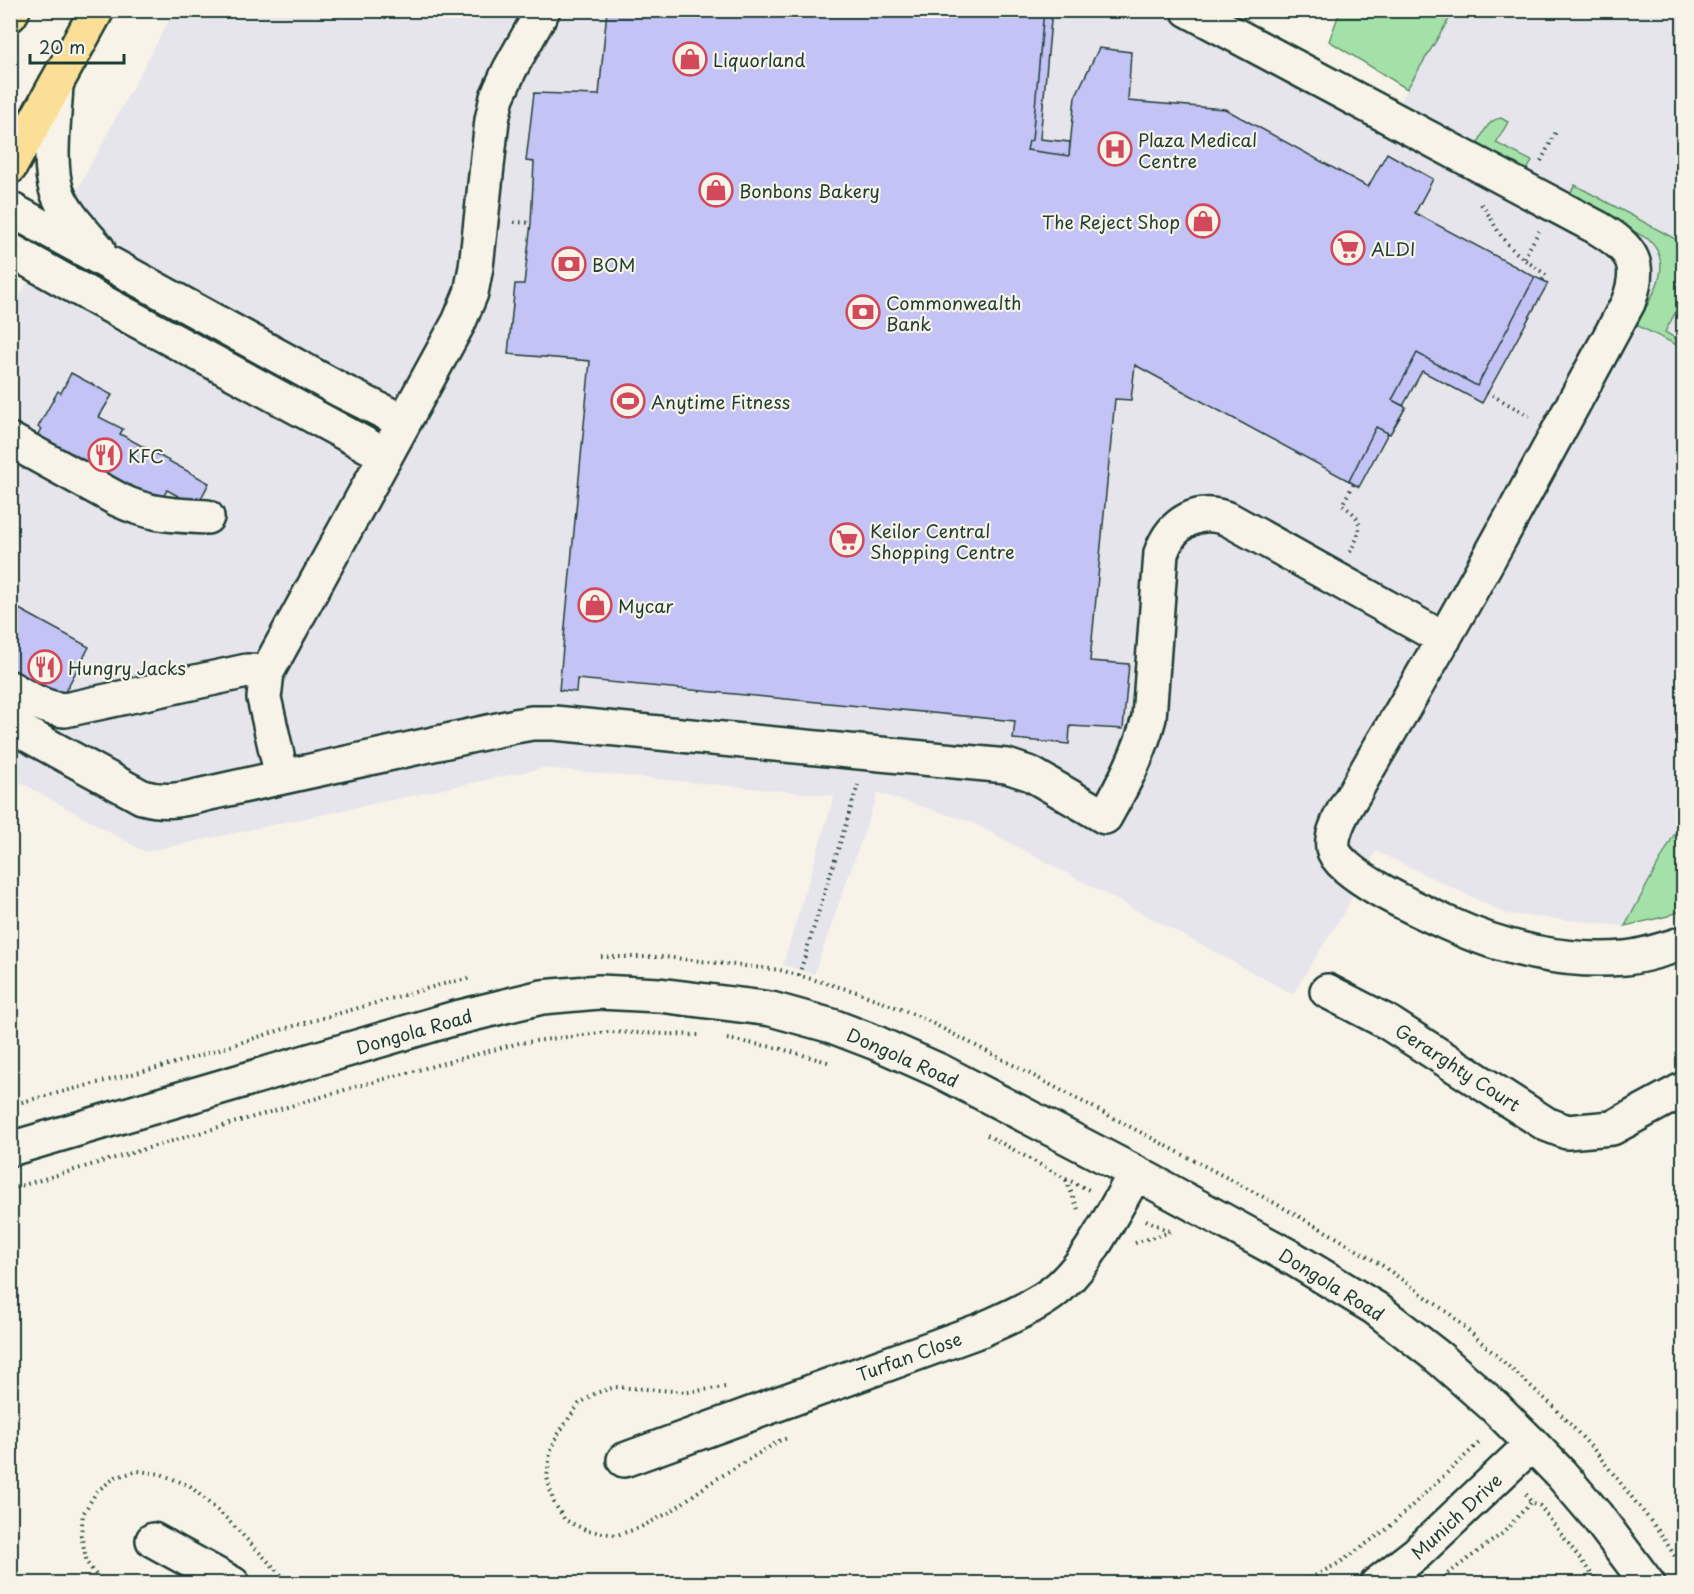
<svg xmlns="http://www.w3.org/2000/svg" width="1694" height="1594" font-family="'Playpen Sans',sans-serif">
  <rect width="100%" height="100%" fill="#f7f3e8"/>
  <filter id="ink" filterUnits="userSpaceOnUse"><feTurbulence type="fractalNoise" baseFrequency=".0167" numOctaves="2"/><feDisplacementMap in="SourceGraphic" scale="12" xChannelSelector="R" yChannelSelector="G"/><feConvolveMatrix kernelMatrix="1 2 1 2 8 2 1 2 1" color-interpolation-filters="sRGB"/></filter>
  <g filter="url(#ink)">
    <path fill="#e7e5ec" d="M174,11H1230L1399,104L1454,11H1683V818L1625,926L1507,914L1376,851L1346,909L1293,994L971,822L878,793L814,974L783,965L834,796L543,768L145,852L11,777V312Z"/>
    <path fill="#a4e1a8" stroke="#628f6e" stroke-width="1.5" d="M1340,11V10L1454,11L1407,89L1329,41Z
      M1501,118L1508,122L1496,143L1532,161L1526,172L1477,145C1483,134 1487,120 1501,118Z
      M1575,185L1677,240L1683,229V298L1665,332L1683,343V348L1636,325C1650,299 1677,265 1648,239L1569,195Z
      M1683,818V910L1668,916L1625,926Z"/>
    <path fill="#c3c3f5" stroke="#1f3d34" stroke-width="1.5" d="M607,10H1044L1032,140L1029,141L1027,150L1069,156L1075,97L1099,48L1131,52L1128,101L1225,109L1368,187L1387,153L1433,179L1415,213L1535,277L1477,386L1417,353L1392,400L1406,407L1390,434L1376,427L1349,481L1135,365L1131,400L1115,399L1090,661L1129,664L1123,729L1070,726L1069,744L1013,739L1015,721L577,679L576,692L559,690L590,361L508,354L515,284H524L531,223L534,162L526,161L534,93L599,95Z
      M1044,10H1052L1040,139L1070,142L1069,156L1027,150L1029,141L1032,140Z
      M1535,277L1548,283L1482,403L1422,371L1403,406L1392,400L1417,353L1477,386Z
      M71,373L112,395L99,417L123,429L120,434L209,483L197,506L167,490L150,521L32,444L41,429L38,427L58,391L61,393Z
      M1376,427L1388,433L1359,487L1349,481Z
      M10,604L89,647L57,707L10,686Z"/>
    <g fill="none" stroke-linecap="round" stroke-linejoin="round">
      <defs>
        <path id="minor" d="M1188,10L1598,228C1633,249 1643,264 1628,303C1550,447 1473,591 1390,731C1378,751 1366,771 1355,792C1348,803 1340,815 1336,828C1334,833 1332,841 1333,848C1338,875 1423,912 1449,924C1503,949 1565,963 1625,958C1645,956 1665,949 1684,943
          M56,84C55,115 47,164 57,192C65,214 83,231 98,249
          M10,209L340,390L404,422
          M10,250L88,294L385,455
          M10,440L119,500C150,515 174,515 207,517
          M10,688C28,698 45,709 65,710L247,671L267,672
          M10,725L142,797C170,805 188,798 215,792L515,726L532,723H554L1007,766L1031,774L1105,817C1123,785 1140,753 1149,718L1161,553C1172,522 1199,506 1230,520L1444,639
          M282,777L264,698L267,672L459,322L471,293L476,267L492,120L497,97L510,69L543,10
          M1327,991L1387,1022L1546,1124L1567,1132L1612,1128L1684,1089
          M10,1149L452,1019L542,997L599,992L659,995L771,1009L832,1026L879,1044L940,1071L1136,1173L1294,1259L1375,1308L1438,1357L1495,1407L1532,1444L1561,1474L1596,1515L1648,1584
          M624,1460L981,1330C1005,1319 1030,1309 1051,1294C1088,1267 1112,1212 1136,1173
          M153,1540L233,1584
          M1377,1584L1417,1553L1532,1444"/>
        <path id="major" d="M10,15L13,10
          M10,167L97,10"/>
      </defs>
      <use href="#minor" stroke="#1f3d34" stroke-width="38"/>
      <use href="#major" stroke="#1f3d34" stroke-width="38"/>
      <path stroke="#1f3d34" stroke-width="4" stroke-dasharray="1.5 4.5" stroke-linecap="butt" d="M1541,161L1556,132
        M1481,204C1490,215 1494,226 1502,237C1512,252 1531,264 1546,275L1542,281
        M514,222L531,223
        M1524,258L1539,231
        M1487,392L1529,416
        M1350,552C1362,530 1365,519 1342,505L1354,483
        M601,957H665L780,970L857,992L918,1016L994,1055L1271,1201L1334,1236L1383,1266L1451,1315L1554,1407L1595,1451L1661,1534L1684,1571
        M799,975L858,785
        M727,1039L778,1048L831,1063
        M10,1105L176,1063L287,1028L447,983L472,978
        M987,1135L1066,1179L1089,1190
        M1066,1180L1078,1209
        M10,1189L358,1086L519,1043L608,1032L699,1035
        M1146,1220L1169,1231
        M1135,1243L1170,1232
        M725,1387L688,1392L615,1387L596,1393L579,1404L558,1434L550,1453L547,1477L553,1501L565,1520L588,1531L617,1535L639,1528L670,1512L710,1483L779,1441L788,1438
        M1526,1494L1531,1502L1540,1506L1599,1584
        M1438,1581L1503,1533L1531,1502
        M103,1584L87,1563L81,1535L83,1514L97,1491L116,1477L138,1471L161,1474L190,1486L226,1518L290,1584
        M1299,1584L1339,1563L1387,1529L1481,1441"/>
      <use href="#minor" stroke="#f7f3e8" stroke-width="33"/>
      <use href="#major" stroke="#fbdf96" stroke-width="33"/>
    </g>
  </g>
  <defs>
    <symbol id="shop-ring" viewBox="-11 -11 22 22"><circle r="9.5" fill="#f7f3e8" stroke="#d1495b" stroke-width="1.5"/><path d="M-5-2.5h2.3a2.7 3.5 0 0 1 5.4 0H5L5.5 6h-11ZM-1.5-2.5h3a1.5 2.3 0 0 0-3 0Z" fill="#d1495b"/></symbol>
    <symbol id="hospital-ring" viewBox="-11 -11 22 22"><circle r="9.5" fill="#f7f3e8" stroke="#d1495b" stroke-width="1.5"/><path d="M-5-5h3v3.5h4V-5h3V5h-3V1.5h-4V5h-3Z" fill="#d1495b"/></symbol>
    <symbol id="supermarket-ring" viewBox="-11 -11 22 22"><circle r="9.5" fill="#f7f3e8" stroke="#d1495b" stroke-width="1.5"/><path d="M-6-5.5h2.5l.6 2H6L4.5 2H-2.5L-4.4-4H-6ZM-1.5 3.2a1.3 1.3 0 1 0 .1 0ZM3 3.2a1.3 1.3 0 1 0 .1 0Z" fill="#d1495b"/></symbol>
    <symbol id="bank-ring" viewBox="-11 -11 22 22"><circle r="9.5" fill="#f7f3e8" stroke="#d1495b" stroke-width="1.5"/><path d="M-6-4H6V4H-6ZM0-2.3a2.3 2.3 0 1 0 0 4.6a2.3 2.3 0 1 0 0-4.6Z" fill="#d1495b"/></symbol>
    <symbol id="stadium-ring" viewBox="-11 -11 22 22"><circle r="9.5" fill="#f7f3e8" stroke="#d1495b" stroke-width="1.5"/><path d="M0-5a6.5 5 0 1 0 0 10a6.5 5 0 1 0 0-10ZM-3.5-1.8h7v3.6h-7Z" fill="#d1495b"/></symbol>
    <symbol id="restaurant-ring" viewBox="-11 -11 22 22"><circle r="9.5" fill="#f7f3e8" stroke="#d1495b" stroke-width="1.5"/><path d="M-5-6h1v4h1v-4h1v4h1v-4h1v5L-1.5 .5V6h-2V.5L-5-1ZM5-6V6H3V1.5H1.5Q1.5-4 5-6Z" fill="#d1495b"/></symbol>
  </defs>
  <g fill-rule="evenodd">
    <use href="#shop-ring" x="671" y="40" width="38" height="38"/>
    <use href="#hospital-ring" x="1096" y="130" width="38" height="38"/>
    <use href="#shop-ring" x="697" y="171" width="38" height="38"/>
    <use href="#shop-ring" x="1184" y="202" width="38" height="38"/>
    <use href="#supermarket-ring" x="1329" y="229" width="38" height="38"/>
    <use href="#bank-ring" x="550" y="245" width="38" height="38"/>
    <use href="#bank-ring" x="844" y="293" width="38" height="38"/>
    <use href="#stadium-ring" x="609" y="382" width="38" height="38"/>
    <use href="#restaurant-ring" x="86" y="436" width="38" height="38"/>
    <use href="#supermarket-ring" x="828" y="521" width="38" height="38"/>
    <use href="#shop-ring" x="576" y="586" width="38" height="38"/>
    <use href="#restaurant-ring" x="26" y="648" width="38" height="38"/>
  </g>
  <g text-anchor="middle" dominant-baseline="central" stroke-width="4.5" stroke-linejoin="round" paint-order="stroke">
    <g font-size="18" fill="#1f3d34" stroke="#f7f3e8" text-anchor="start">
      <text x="713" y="59">Liquorland</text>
      <text x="1138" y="139">Plaza Medical<tspan x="1138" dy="21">Centre</tspan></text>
      <text x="739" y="190">Bonbons Bakery</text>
      <text x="1180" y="221" text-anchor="end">The Reject Shop</text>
      <text x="1371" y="248">ALDI</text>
      <text x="592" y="264">BOM</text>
      <text x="886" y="302">Commonwealth<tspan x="886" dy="21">Bank</tspan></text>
      <text x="651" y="401">Anytime Fitness</text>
      <text x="128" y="455">KFC</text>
      <text x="870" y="530">Keilor Central<tspan x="870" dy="21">Shopping Centre</tspan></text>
      <text x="618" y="605">Mycar</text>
      <text x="68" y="667">Hungry Jacks</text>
    </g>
    <g font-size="18" fill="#1f3d34" stroke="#f7f3e8">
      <text transform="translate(414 1031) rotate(-16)">Dongola Road</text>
      <text transform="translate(903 1057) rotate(24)">Dongola Road</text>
      <text transform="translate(1458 1067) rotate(33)">Gerarghty Court</text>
      <text transform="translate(1332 1284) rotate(32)">Dongola Road</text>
      <text transform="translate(909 1356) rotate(-20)">Turfan Close</text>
      <text transform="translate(1456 1516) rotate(-43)">Munich Drive</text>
    </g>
  </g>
  <rect width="1694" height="1594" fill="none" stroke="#f7f3e8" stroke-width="36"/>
  <rect x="18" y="18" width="1658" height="1558" fill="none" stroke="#1f3d34" stroke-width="2" filter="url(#ink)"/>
  <path d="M30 54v9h94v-9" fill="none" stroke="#1f3d34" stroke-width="3"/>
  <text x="39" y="54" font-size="18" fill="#1f3d34" stroke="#f7f3e8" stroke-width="4.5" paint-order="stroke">20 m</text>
</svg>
